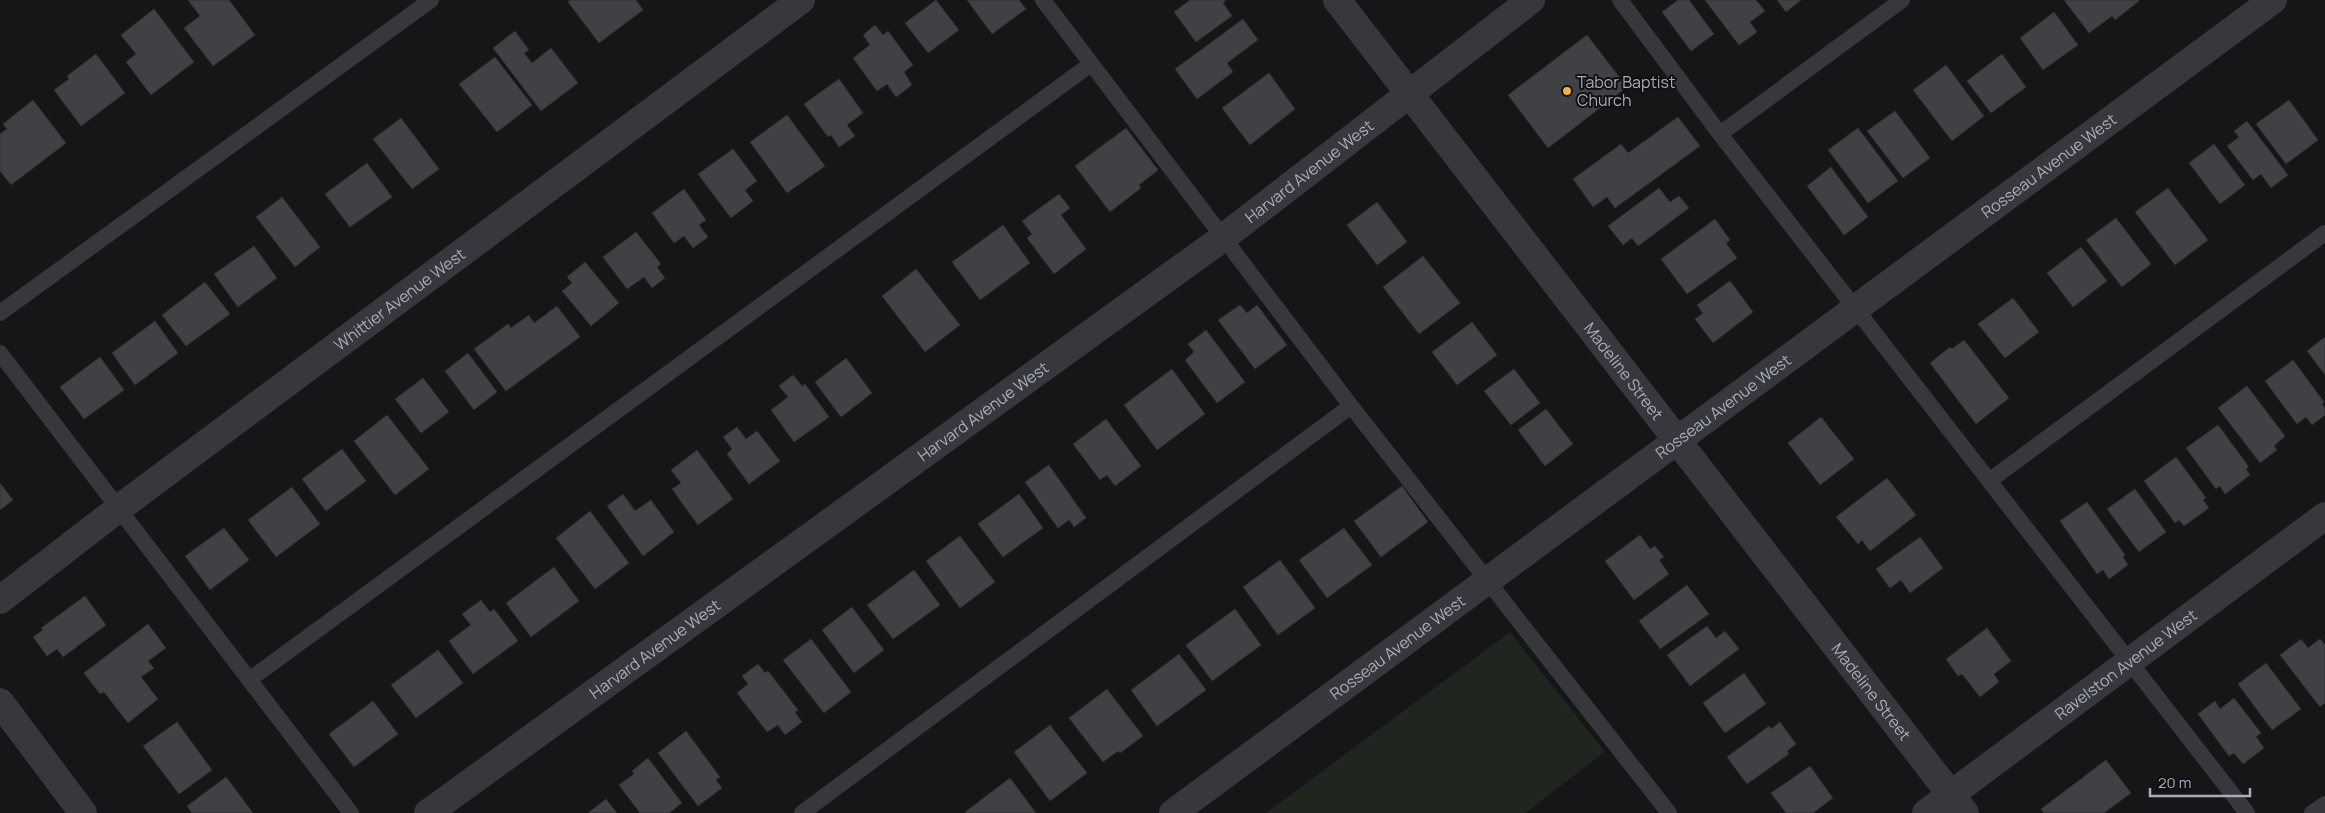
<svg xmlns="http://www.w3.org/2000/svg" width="2325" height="813" font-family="Manrope,sans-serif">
  <rect width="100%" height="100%" fill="#161618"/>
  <path fill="#1e261f" d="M1510,632L1605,752L1525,813H1266Z"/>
  <path fill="#404145" stroke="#303034" d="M188,0H229L255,35L213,66L184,28L200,16Z
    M570,0H636L643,10L599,43L568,2Z
    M936,0L959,30L928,53L905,23Z
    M967,0H1019L1026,9L992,34Z
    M1190,0H1226L1223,3L1232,16L1196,42L1174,12Z
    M1678,0H1689L1714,34L1691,51L1662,12Z
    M1705,0H1756L1765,11L1750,22L1757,32L1739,45Z
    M1777,0H1801L1786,12Z
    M2064,0H2138L2139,1L2115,20L2112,16L2089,33Z
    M154,9L194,62L151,95L126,62L136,54L121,35Z
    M2054,12L2078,45L2043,70L2020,38Z
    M1243,19L1258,40L1227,63L1233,72L1197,99L1175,69Z
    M875,25L883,35L888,31L913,65L904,72L912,85L896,97L887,84L877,91L853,58L870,45L863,35Z
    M515,31L529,50L524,53L532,63L551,48L578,83L541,111L493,48Z
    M1587,35L1627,87L1548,148L1508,95Z
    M96,54L125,93L81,126L54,90L69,79L67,76Z
    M2002,54L2026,87L1991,113L1967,81Z
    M495,57L532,105L497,132L459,84Z
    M1946,65L1984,116L1952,141L1913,90Z
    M1269,73L1295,109L1250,145L1222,108Z
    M839,79L863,113L847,125L855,136L839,147L831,135L828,137L804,104Z
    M33,100L66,143L11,185L0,171V134L7,129L3,124Z
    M2289,100L2318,140L2286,164L2256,124Z
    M1895,111L1930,158L1903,178L1867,131Z
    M787,115L825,166L787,193L750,142Z
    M1678,117L1700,146L1615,208L1607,197L1593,207L1573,179L1621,144L1628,153Z
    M401,118L439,169L412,189L373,139Z
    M2247,121L2288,175L2271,188L2261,174L2253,180L2227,146L2239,137L2234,131Z
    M1126,128L1158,170L1139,185L1141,188L1110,212L1075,166Z
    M1858,128L1898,181L1868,203L1828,150Z
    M2214,144L2245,185L2220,204L2189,163Z
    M733,149L757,181L745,190L753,201L731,218L698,174Z
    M367,163L392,197L350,227L325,194Z
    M1831,167L1868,217L1844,235L1807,186Z
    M1659,188L1670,202L1679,196L1689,208L1638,246L1632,238L1623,245L1608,226Z
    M2168,188L2208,240L2175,265L2135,212Z
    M684,189L706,220L699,225L708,237L693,248L684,236L674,243L652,213Z
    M1059,194L1070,208L1061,215L1086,249L1054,274L1027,238L1032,234L1022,221Z
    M282,197L320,247L295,267L256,217Z
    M1377,202L1407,242L1377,265L1347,225Z
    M2116,218L2151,264L2122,287L2086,240Z
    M1715,219L1730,240L1726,243L1737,258L1687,294L1661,259Z
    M1003,225L1030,263L980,300L952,262Z
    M636,232L661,264L657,267L665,278L652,288L644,277L627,289L603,257Z
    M254,246L277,278L238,307L214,274Z
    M2081,247L2107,281L2073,307L2047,273Z
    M1423,256L1460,303L1419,334L1383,287Z
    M585,262L619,303L591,326L562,291L572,283L567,277Z
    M916,269L960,325L925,352L882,296Z
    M1730,281L1753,312L1713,343L1695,319L1703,313L1697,305Z
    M205,282L230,314L186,346L162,315Z
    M2013,298L2039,332L2005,358L1978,324Z
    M1240,305L1247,313L1257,305L1287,345L1255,369L1218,320Z
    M557,306L580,337L506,391L474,349L508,324L511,328L529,315L534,323Z
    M155,321L178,353L135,385L112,353Z
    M1472,322L1497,355L1457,385L1432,352Z
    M1206,330L1245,382L1217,403L1185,360L1194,352L1188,344Z
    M2325,337V375L2307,351Z
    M1964,340L2009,398L1976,424L1930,363L1950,347L1952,349Z
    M468,353L497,392L474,410L445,371Z
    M100,357L124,390L84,419L60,387Z
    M846,358L872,393L841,417L815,382Z
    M2293,360L2324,402L2322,404L2325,408V415L2312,425L2306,417L2297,424L2265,381Z
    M1172,369L1205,414L1157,450L1124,405Z
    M1514,369L1540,403L1511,425L1484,391Z
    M793,375L802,386L805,384L829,417L794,442L771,410L788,397L779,386Z
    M423,378L449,412L421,433L395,399Z
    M2247,386L2285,436L2274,446L2277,450L2260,463L2218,408Z
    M1546,409L1573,444L1545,466L1518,430Z
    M387,415L429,469L395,495L354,441Z
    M1821,417L1854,459L1820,485L1788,443Z
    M1106,419L1141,466L1115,486L1107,475L1100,480L1073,444Z
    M2218,425L2249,467L2246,469L2250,475L2225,494L2220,486L2216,489L2186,448Z
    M737,427L746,439L757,431L780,461L749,484L727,454L732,449L723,437Z
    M342,449L366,481L326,511L302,479Z
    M697,450L733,499L698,525L672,489L681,483L671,470Z
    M2176,457L2206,498L2203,500L2209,508L2184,526L2179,520L2175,523L2144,481Z
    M1049,465L1086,518L1074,527L1069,520L1058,528L1025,482Z
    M1887,478L1916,515L1870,551L1862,540L1858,544L1836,517Z
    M0,483L13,500L0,510Z
    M1402,486L1428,522L1381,557L1354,521Z
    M292,487L320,524L276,557L248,520Z
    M2135,489L2166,532L2139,552L2107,509Z
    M623,494L635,511L651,500L674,532L643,556L607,506Z
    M1019,494L1043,528L1003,557L978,524Z
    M2087,502L2125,555L2123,557L2128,565L2109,579L2103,570L2097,574L2060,521Z
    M590,511L629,563L595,589L556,538Z
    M224,528L249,560L210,590L185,556Z
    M1344,528L1372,565L1327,598L1299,560Z
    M1640,535L1650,549L1655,546L1664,557L1659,560L1669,574L1634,600L1605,561Z
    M960,536L995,582L960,608L926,561Z
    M1920,537L1943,568L1910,593L1901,580L1890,588L1876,569Z
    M1280,560L1315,608L1278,635L1243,587Z
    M554,567L579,601L531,637L506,603Z
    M914,570L940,605L893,639L867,605Z
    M1687,585L1709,614L1660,649L1639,621Z
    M85,596L106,625L63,657L57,649L47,656L33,637L43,630L41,628Z
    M481,600L490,612L494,609L518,641L473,674L449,641L471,625L462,614Z
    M852,607L884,650L854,673L822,630Z
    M1235,609L1261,645L1212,681L1186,645Z
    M148,624L166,648L148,661L154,668L141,677L158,699L128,723L104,692L100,694L84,673Z
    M1707,626L1716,638L1725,631L1739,649L1690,686L1667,655Z
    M1987,628L2011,661L1994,674L1999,682L1980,697L1962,674L1958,676L1946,659Z
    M811,639L851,692L824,713L783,660Z
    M2301,639L2308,648L2320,639L2325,645V703L2320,707L2280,655Z
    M438,650L463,683L416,718L391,685Z
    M1179,654L1206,690L1157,726L1131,690Z
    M2266,663L2301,709L2272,730L2238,684Z
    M758,664L765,673L768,671L798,710L795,712L802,722L785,735L778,725L767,732L737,693L748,684L742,676Z
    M1744,673L1766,704L1725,733L1703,703Z
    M1107,689L1143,736L1120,753L1118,751L1103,762L1069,718Z
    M2234,698L2261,733L2256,737L2264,748L2243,764L2234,753L2229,756L2198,714L2215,701L2220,709Z
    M373,701L398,734L354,767L329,734Z
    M177,722L212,770L179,794L143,746Z
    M1780,722L1796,744L1787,751L1789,754L1747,784L1727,757L1769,726L1771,729Z
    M1050,725L1087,773L1050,801L1014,752Z
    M686,731L720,777L716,780L722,788L698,806L658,753Z
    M648,758L682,803L669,813H640L619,785L634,774L632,771Z
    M2106,760L2131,793L2104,813H2044L2041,809Z
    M1810,766L1833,798L1813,813H1786L1771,793Z
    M226,777L253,813H192L187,806Z
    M1010,778L1036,813H966L965,812Z
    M606,799L617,813H588Z"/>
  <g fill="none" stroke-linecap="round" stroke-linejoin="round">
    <path stroke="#37383d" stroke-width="16" d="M1043,0L1351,406L1669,813
      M1620,0L1720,134L2247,813
      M1720,134L1902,0
      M0,313L431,0
      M0,353L351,813
      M1989,481L2325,233
      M249,680L1091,64
      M802,813L1351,406
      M2312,813L2325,804"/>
    <g stroke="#37383d" stroke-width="28">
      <path id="s1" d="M1337,0L1965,813"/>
      <path id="s2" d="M0,600L118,509L801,0"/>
      <path d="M0,702L83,813"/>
      <path id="s3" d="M428,813L1224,237L1531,0"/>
      <path id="s4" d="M1173,813L2273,0"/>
      <path id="s5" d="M1926,813L2325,516"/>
    </g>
  </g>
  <circle fill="#f2b134" stroke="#111113" stroke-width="2" cx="1567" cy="91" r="5"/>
  <g text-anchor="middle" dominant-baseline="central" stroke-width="4" stroke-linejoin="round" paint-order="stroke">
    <g font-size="16" fill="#a8adb8" stroke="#111113" text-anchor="start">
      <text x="1577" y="82">Tabor Baptist<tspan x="1577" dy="18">Church</tspan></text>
    </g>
    <g font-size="16" fill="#a8adb8" stroke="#111113">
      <text stroke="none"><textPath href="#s4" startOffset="1089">Rosseau Avenue West</textPath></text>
      <text stroke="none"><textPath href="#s3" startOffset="1090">Harvard Avenue West</textPath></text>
      <text stroke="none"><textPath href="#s2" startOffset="500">Whittier Avenue West</textPath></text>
      <text stroke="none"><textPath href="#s1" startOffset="469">Madeline Street</textPath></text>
      <text stroke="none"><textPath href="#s4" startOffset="684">Rosseau Avenue West</textPath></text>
      <text stroke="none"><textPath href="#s3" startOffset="685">Harvard Avenue West</textPath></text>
      <text stroke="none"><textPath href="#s4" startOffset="279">Rosseau Avenue West</textPath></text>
      <text stroke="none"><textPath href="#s3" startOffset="280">Harvard Avenue West</textPath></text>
      <text stroke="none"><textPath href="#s5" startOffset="249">Ravelston Avenue West</textPath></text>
      <text stroke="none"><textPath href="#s1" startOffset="874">Madeline Street</textPath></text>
    </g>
  </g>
  <path d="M2150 788v8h100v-8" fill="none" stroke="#a8adb8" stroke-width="2.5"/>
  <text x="2158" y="788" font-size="15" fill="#a8adb8" stroke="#111113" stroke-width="4" paint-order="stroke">20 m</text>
</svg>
